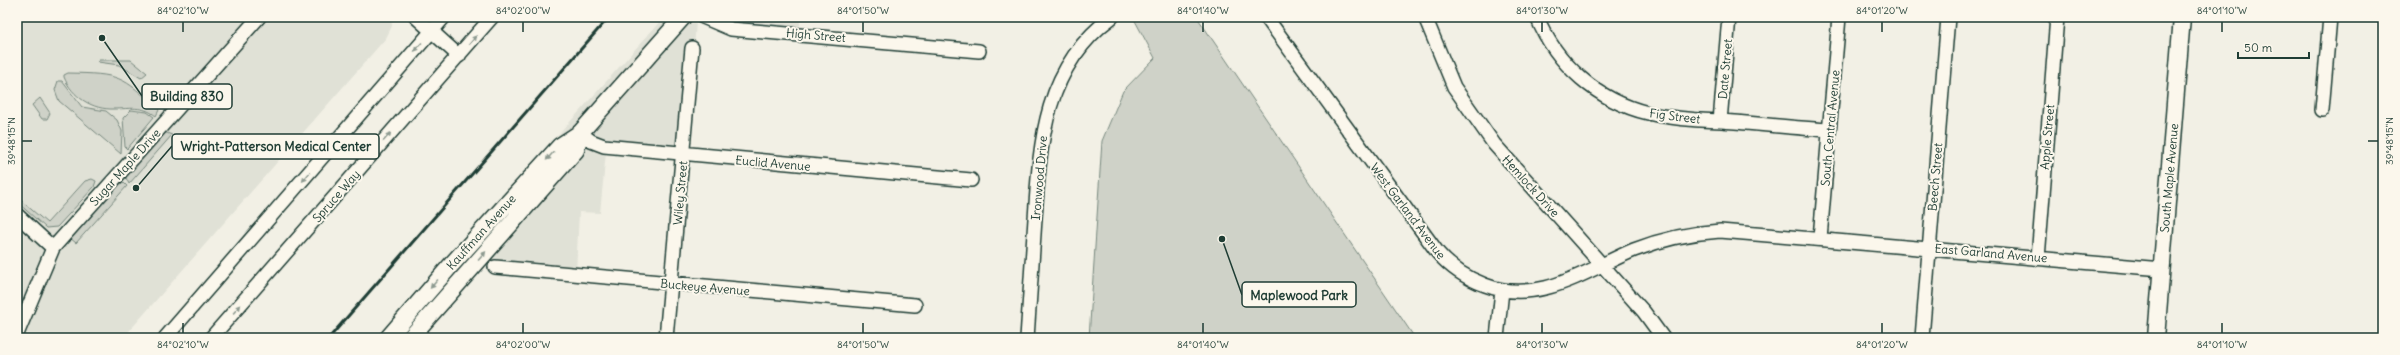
<svg xmlns="http://www.w3.org/2000/svg" width="2400" height="355" font-family="Delius,sans-serif">
  <rect width="100%" height="100%" fill="#f2f0e5"/>
  <filter id="ink" filterUnits="userSpaceOnUse"><feTurbulence type="fractalNoise" baseFrequency=".025" numOctaves="2"/><feDisplacementMap in="SourceGraphic" scale="8" xChannelSelector="R" yChannelSelector="G"/><feConvolveMatrix kernelMatrix="1 2 1 2 8 2 1 2 1" color-interpolation-filters="sRGB"/></filter>
  <g filter="url(#ink)">
    <path fill="#e0e1d6" d="M17,17H391L392,26L386,38L123,338H17Z
      M664,17H800V33L714,20L696,22L686,152H606L600,213L579,212L576,273L484,262L459,246Z"/>
    <path fill="#cfd2c8" stroke="#77887e" d="M1133,17H1197L1415,338H1089L1102,141L1123,91L1155,58Z
      M99,60H131L147,73L141,78L119,65L98,62Z
      M68,73C119,74 122,75 159,110L156,116C142,105 130,109 114,109C93,110 72,97 64,77V75Z
      M58,81H62L82,107L106,111L117,120L122,131L121,154L59,101L55,90Z
      M40,98L50,113L47,119H42L32,105Z
      M131,110L147,112L154,117L127,149L125,147L123,118Z
      M164,132L172,135L129,184L125,176Z
      M92,179L96,181L94,187L57,227L46,228L17,202V197L47,223L85,181Z
      M123,182L127,186L76,243L70,238L119,183L121,184Z"/>
    <g fill="none" stroke-linecap="round" stroke-linejoin="round">
      <defs>
        <path id="minor" d="M416,17L459,56
          M703,17L731,29L979,51
          M1266,17L1438,253C1451,268 1466,278 1485,285C1539,306 1586,270 1634,250C1662,239 1690,233 1720,231L2162,269
          M1425,17L1454,87L1494,144L1644,312L1663,338
          M1537,17C1556,64 1598,101 1648,113C1676,120 1706,120 1735,122C1767,125 1798,128 1829,130
          M2322,110L2330,17
          M1720,121L1729,17
          M580,133L591,141L604,146L971,180
          M17,215L53,248
          M1820,238L1839,17
          M2038,258L2057,17
          M495,267L915,305
          M17,334L53,248L259,17
          M165,338L444,17
          M211,338L492,17
          M666,338L692,48
          M1027,338C1030,298 1032,259 1035,219C1040,142 1044,67 1112,17
          M1497,338L1502,290
          M1922,338L1948,17"/>
        <path id="major" d="M388,338L452,264L560,146L580,133L683,17
          M410,338L576,150L580,133
          M2156,338L2182,17"/>
      </defs>
      <use href="#minor" stroke="#1f3d34" stroke-width="16"/>
      <use href="#major" stroke="#1f3d34" stroke-width="19"/>
      <use href="#minor" stroke="#fbf7ec" stroke-width="13"/>
      <use href="#major" stroke="#fbf7ec" stroke-width="16"/>
      <path stroke="#1f3d34" stroke-width="3" d="M329,338L609,17"/>
    </g>
    <defs><path id="oneway-solid" d="M-6-.8H1V-3.2L6.5 0L1 3.2V.8H-6Z"/></defs>
    <g fill="#8d9a90">
      <use href="#oneway-solid" transform="translate(473 40) rotate(-50)"/>
      <use href="#oneway-solid" transform="translate(418 47) rotate(131)"/>
      <use href="#oneway-solid" transform="translate(387 137) rotate(-49)"/>
      <use href="#oneway-solid" transform="translate(550 156) rotate(132)"/>
      <use href="#oneway-solid" transform="translate(306 177) rotate(130)"/>
      <use href="#oneway-solid" transform="translate(482 256) rotate(-49)"/>
      <use href="#oneway-solid" transform="translate(434 284) rotate(131)"/>
      <use href="#oneway-solid" transform="translate(237 309) rotate(-49)"/>
    </g>
  </g>
  <path fill="none" stroke="#1f3d34" stroke-width="1.5" d="M183,22V32M523,22V32M863,22V32M1203,22V32M1542,22V32M1882,22V32M2222,22V32M22,141H32M2368,141H2378M183,323V333M523,323V333M863,323V333M1203,323V333M1542,323V333M1882,323V333M2222,323V333"/>
  <g text-anchor="middle" dominant-baseline="central" stroke-width="4" stroke-linejoin="round" paint-order="stroke">
    <g font-size="12" fill="#1f3d34" stroke="#fbf7ec">
      <text transform="translate(816 35) rotate(5)">High Street</text>
      <text transform="translate(1725 69) rotate(-85)">Date Street</text>
      <text transform="translate(1675 116) rotate(7)">Fig Street</text>
      <text transform="translate(1830 128) rotate(-85)">South Central Avenue</text>
      <text transform="translate(2047 137) rotate(-85)">Apple Street</text>
      <text transform="translate(773 163) rotate(5)">Euclid Avenue</text>
      <text transform="translate(125 167) rotate(-48)">Sugar Maple Drive</text>
      <text transform="translate(1935 177) rotate(-85)">Beech Street</text>
      <text transform="translate(1039 178) rotate(-85)">Ironwood Drive</text>
      <text transform="translate(2169 178) rotate(-85)">South Maple Avenue</text>
      <text transform="translate(1531 186) rotate(48)">Hemlock Drive</text>
      <text transform="translate(680 193) rotate(-85)">Wiley Street</text>
      <text transform="translate(336 196) rotate(-49)">Spruce Way</text>
      <text transform="translate(1408 211) rotate(53)">West Garland Avenue</text>
      <text transform="translate(481 232) rotate(-48)">Kauffman Avenue</text>
      <text transform="translate(1991 253) rotate(5)">East Garland Avenue</text>
      <text transform="translate(705 287) rotate(5)">Buckeye Avenue</text>
    </g>
  </g>
  <path fill="none" stroke="#1f3d34" stroke-width="1.5" d="M102 38L142 96M136 188L172 146M1222 239L1242 295"/>
  <g fill="#1f3d34" stroke="#fbf7ec" stroke-width="1.5">
    <circle cx="102" cy="38" r="4"/>
    <circle cx="136" cy="188" r="4"/>
    <circle cx="1222" cy="239" r="4"/>
  </g>
  <g fill="#fbf7ec" stroke="#1f3d34" stroke-width="1.5">
    <rect x="142" y="84" width="90" height="25" rx="4"/>
    <rect x="172" y="134" width="207" height="25" rx="4"/>
    <rect x="1242" y="282" width="114" height="25" rx="4"/>
  </g>
  <g font-size="13" text-anchor="middle" font-weight="bold" fill="#1f3d34">
    <text x="187" y="101">Building 830</text>
    <text x="276" y="151">Wright-Patterson Medical Center</text>
    <text x="1299" y="300">Maplewood Park</text>
  </g>
  <rect width="2400" height="355" fill="none" stroke="#fbf7ec" stroke-width="44"/>
  <path d="M2238 52v6h71v-6" fill="none" stroke="#1f3d34" stroke-width="2"/>
  <text x="2244" y="52" font-size="12" fill="#1f3d34" stroke="#fbf7ec" stroke-width="3" paint-order="stroke">50 m</text>
  <rect x="22" y="22" width="2356" height="311" fill="none" stroke="#1f3d34" stroke-width="1.5"/>
  <g font-size="10" text-anchor="middle" fill="#1f3d34">
    <text x="183" y="14">84°02'10"W</text>
    <text x="523" y="14">84°02'00"W</text>
    <text x="863" y="14">84°01'50"W</text>
    <text x="1203" y="14">84°01'40"W</text>
    <text x="1542" y="14">84°01'30"W</text>
    <text x="1882" y="14">84°01'20"W</text>
    <text x="2222" y="14">84°01'10"W</text>
    <text transform="translate(11 141) rotate(-90)" y="4">39°48'15"N</text>
    <text transform="translate(2389 141) rotate(-90)" y="4">39°48'15"N</text>
    <text x="183" y="348">84°02'10"W</text>
    <text x="523" y="348">84°02'00"W</text>
    <text x="863" y="348">84°01'50"W</text>
    <text x="1203" y="348">84°01'40"W</text>
    <text x="1542" y="348">84°01'30"W</text>
    <text x="1882" y="348">84°01'20"W</text>
    <text x="2222" y="348">84°01'10"W</text>
  </g>
</svg>
